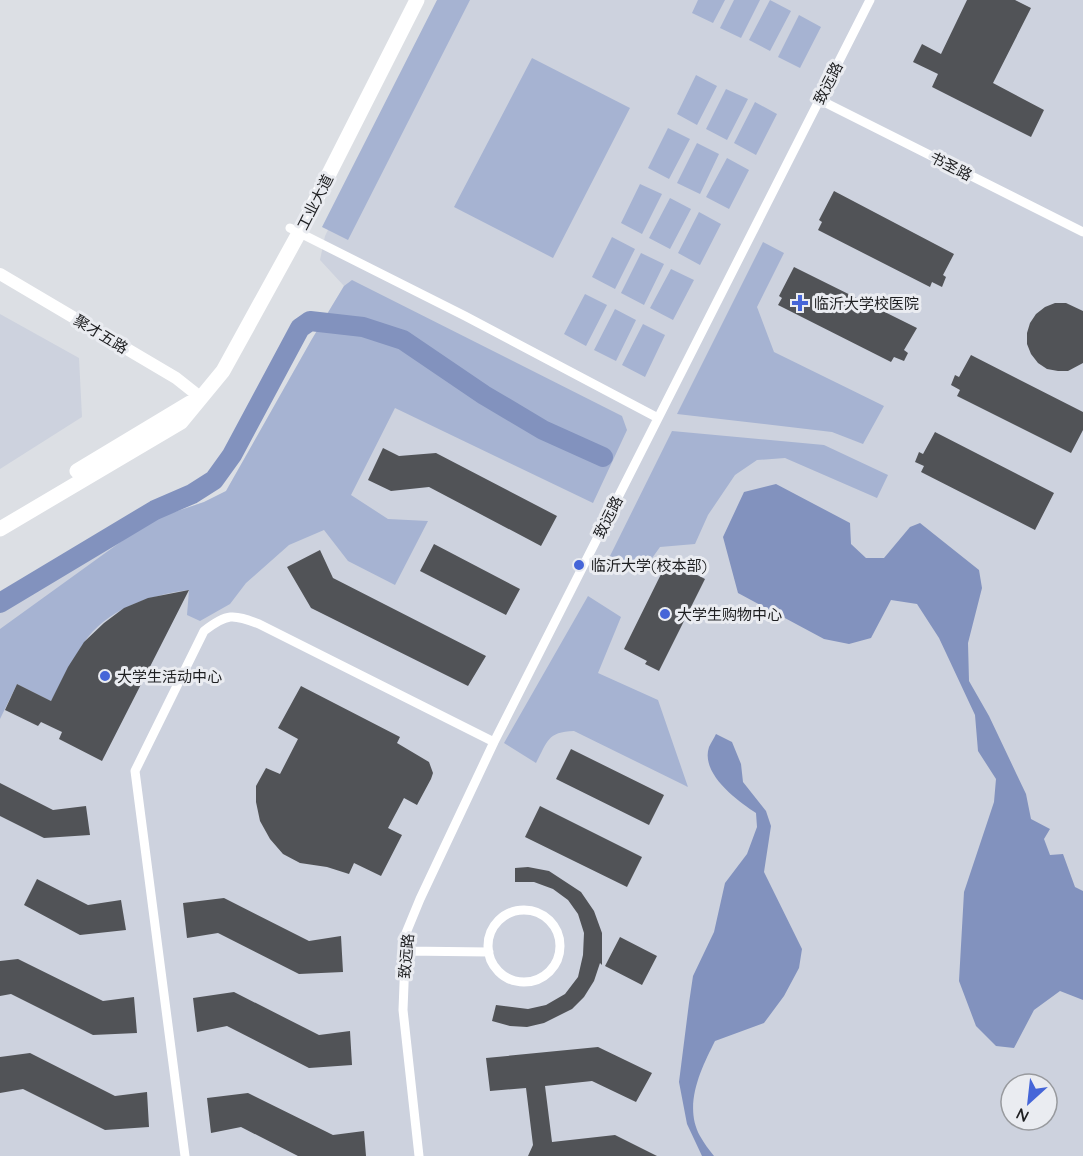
<svg xmlns="http://www.w3.org/2000/svg" width="1083" height="1156" font-family="Quicksand,'Noto Sans SC',sans-serif">
  <rect width="100%" height="100%" fill="#dcdfe4"/>
  <path fill="#cdd2de" fill-rule="evenodd" d="M442,0H1083V1156H0V611L151,520L204,502L226,491L312,339L344,286L320,260L325,236ZM1011,1084H1047V1120H1011Z
    M0,314L79,358L82,417L0,469Z"/>
  <path fill="#a6b3d2" d="M437,0H470L348,240L322,227Z
    M698,0H725L713,23L692,13Z
    M734,0H760L741,38L720,28Z
    M770,0L791,11L770,51L749,40Z
    M799,15L821,27L800,68L778,57Z
    M532,58L630,108L553,258L454,207Z
    M696,75L717,86L697,125L677,114Z
    M726,89L748,99L727,140L706,129Z
    M755,102L777,114L756,155L734,143Z
    M668,128L690,139L669,179L648,168Z
    M697,143L719,154L700,194L677,183Z
    M727,158L749,170L729,209L706,197Z
    M640,184L662,194L642,234L621,223Z
    M670,198L691,209L670,249L649,238Z
    M699,212L721,224L700,265L678,253Z
    M612,237L635,249L615,289L592,277Z
    M763,242L784,253L757,307L774,352L884,406L863,444L832,432L677,414Z
    M641,253L664,264L644,305L621,293Z
    M671,269L694,280L673,320L650,308Z
    M352,280L622,416L627,430L593,503L395,408L351,495L388,519L428,521L395,585L348,561L324,530L289,545L246,583L230,604L200,621L187,615L189,590C150,595 106,609 83,644C71,662 62,682 51,701L17,684L0,719V629L151,520L204,502L226,491L312,339L344,286Z
    M585,294L607,305L586,346L564,334Z
    M615,309L636,320L616,361L594,350Z
    M643,324L665,335L645,377L622,365Z
    M672,431L824,445L888,475L877,498L785,458L757,460L735,475L708,515L695,544L660,547L645,568L610,556Z
    M588,596L621,617L598,673L658,700L688,787L574,731C547,732 548,741 536,763L504,743Z"/>
  <path fill="#8292be" d="M776,484L850,523L851,544L866,558H884L910,527L920,523L979,570L982,588L968,643L969,681L989,716L1026,794L1031,819L1050,829L1044,839L1050,855L1063,854L1075,887L1083,891V1000L1060,991L1034,1010L1014,1048L996,1046L976,1026L959,981L964,892L994,802L996,779L978,751L975,715L939,638L917,604L891,600L871,638L849,644L824,639L738,593L723,537L744,492Z
    M716,734L732,742L741,764L743,782L766,811L771,826L764,872L802,949L799,968L784,996L764,1023L715,1041C701,1069 683,1105 700,1136C704,1143 709,1150 714,1156H702L687,1124L679,1082L689,1003L693,976L714,932L725,883L747,854L757,827L756,813C738,801 700,774 709,747C711,743 714,738 716,734Z"/>
  <g fill="none" stroke-linecap="round" stroke-linejoin="round">
    <path stroke="#8292be" stroke-width="20" d="M0,603L155,510L192,494L214,480L232,455L300,328L310,321L363,327L403,340L484,395L543,430L603,457"/>
  </g>
  <path fill="#515357" d="M967,0H1015L1031,8L993,83L1044,110L1031,137L932,87L938,74L913,62L922,44L941,54Z
    M834,191L954,254L943,275L946,277L942,287L932,282L930,287L818,230L822,222L819,220Z
    M794,267L917,328L904,350L908,353L904,361L894,357L891,362L778,305L782,298L779,296Z
    M1055,303H1066L1083,311V363L1068,371H1058L1047,369L1038,363L1031,354L1027,344V333L1030,323L1036,314L1045,307Z
    M971,355L1083,412V430L1071,453L957,396L960,390L951,385L955,375L959,377Z
    M935,432L1054,493L1035,530L921,472L924,466L915,462L919,452L923,454Z
    M383,448L399,456L436,453L557,516L541,546L429,487L391,491L368,480Z
    M434,544L520,589L506,615L420,571Z
    M320,550L333,578L486,656L468,686L311,608L287,567Z
    M668,560L705,579L659,671L645,664L647,661L624,649Z
    M189,590L102,761L59,739L62,732L41,722L38,726L5,710L17,684L51,701L68,667L84,642L104,623L124,608L148,598Z
    M301,686L400,737L397,743L429,762L433,773L431,779L417,805L404,798L388,828L402,835L381,876L354,863L349,874L327,867L300,863L283,854L270,839L260,821L256,802V786L266,768L280,774L298,739L278,728Z
    M571,749L664,795L649,825L556,779Z
    M0,783L53,810L86,806L90,835L44,838L0,816Z
    M540,806L642,857L627,887L525,837Z
    M528,867L549,871L581,892L594,911L602,933V965L600,963L594,981L584,997L572,1009L544,1023L527,1027L510,1026L492,1021L496,1005L528,1009L546,1005L565,994L578,977L583,955L584,933L578,914L568,900L553,889L534,882H515V868Z
    M37,879L88,905L121,900L126,930L80,935L24,905Z
    M224,898L309,941L341,936L343,972L299,974L218,933L187,938L183,903Z
    M620,937L657,956L642,985L605,966Z
    M18,959L103,1001L134,997L137,1033L93,1035L11,994L0,996V961Z
    M234,992L319,1035L350,1031L352,1065L309,1068L227,1026L197,1032L193,998Z
    M598,1047L652,1073L636,1102L592,1081L545,1086L552,1142L615,1135L657,1156H528L533,1145L526,1088L490,1091L486,1058Z
    M30,1053L115,1096L147,1092L149,1127L105,1130L23,1089L0,1093V1057Z
    M248,1093L333,1135L364,1131L366,1156H298L241,1127L211,1133L207,1098Z"/>
  <g fill="none" stroke-linecap="round" stroke-linejoin="round">
    <path stroke="#fff" stroke-width="9" d="M820,100L1083,232
      M290,228L465,316L658,418
      M488 946a36 36 0 1 1 72 0a36 36 0 1 1-72 0Z
      M405,951L489,952
      M185,1156L135,771L204,631C227,613 233,614 259,624L494,742
      M419,1156L403,1010L406,933L420,899L494,742L870,0"/>
    <path stroke="#fff" stroke-width="12" d="M0,274L176,378L200,397"/>
    <path stroke="#fff" stroke-width="15" d="M77,471L190,403
      M0,529L181,422L223,371L299,233L417,0"/>
  </g>
  <g fill="#4565d8" stroke="#eaecf1" stroke-width="2">
    <path d="M797 294h6v6h6v6h-6v6h-6v-6h-6v-6h6z"/>
    <circle cx="579" cy="565" r="6"/>
    <circle cx="665" cy="614" r="6"/>
    <circle cx="105" cy="676" r="6"/>
  </g>
  <g text-anchor="middle" dominant-baseline="central" stroke-width="6" stroke-linejoin="round" paint-order="stroke">
    <g font-size="15" fill="#1e1f21" stroke="#eaecf1">
      <text transform="translate(828 83) rotate(-63)">致远路</text>
      <text transform="translate(951 166) rotate(27)">书圣路</text>
      <text transform="translate(315 202) rotate(-63)">工业大道</text>
      <text transform="translate(101 334) rotate(31)">聚才五路</text>
      <text transform="translate(608 517) rotate(-63)">致远路</text>
      <text transform="translate(406 956) rotate(-85)">致远路</text>
    </g>
    <g font-size="15" fill="#1e1f21" stroke="#eaecf1" text-anchor="start">
      <text x="814" y="303">临沂大学校医院</text>
      <text x="591" y="565">临沂大学(校本部)</text>
      <text x="677" y="614">大学生购物中心</text>
      <text x="117" y="676">大学生活动中心</text>
    </g>
  </g>
  <g transform="translate(1029 1102) rotate(207)"><circle r="28" fill="#eaecf1" stroke="#989a9e" stroke-width="1.5"/>
  <path d="M0-4.5L10 22L0 15L-10 22Z" fill="#4565d8"/>
  <text y="-9" font-size="16" font-weight="bold" text-anchor="middle" fill="#1e1f21">N</text>
  </g>
</svg>
